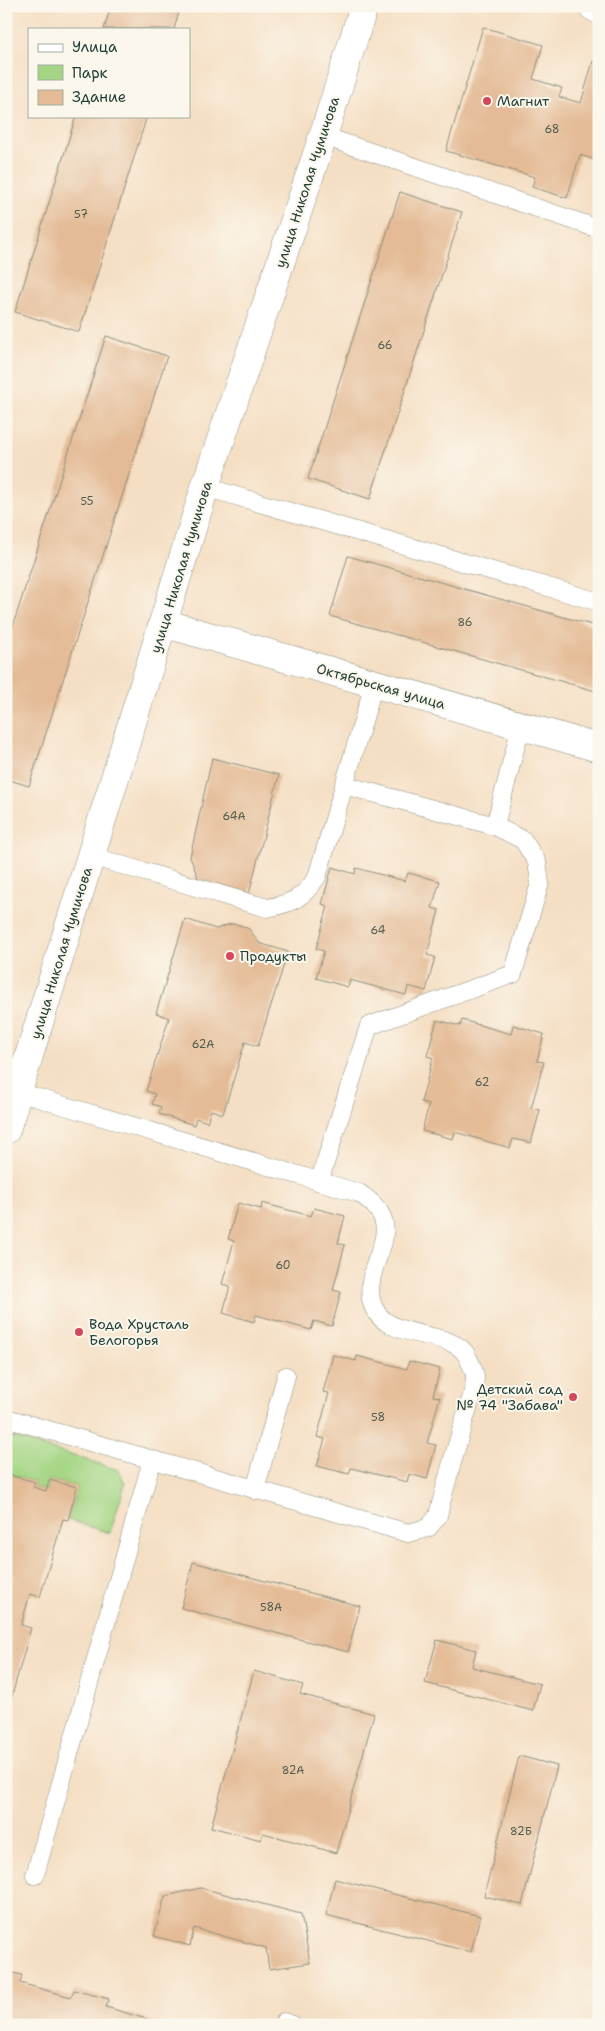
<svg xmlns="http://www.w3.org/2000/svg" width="605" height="2031" font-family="'Shantell Sans',sans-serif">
  <rect width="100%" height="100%" fill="#fbf7ec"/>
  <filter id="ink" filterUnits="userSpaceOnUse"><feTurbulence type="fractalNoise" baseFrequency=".02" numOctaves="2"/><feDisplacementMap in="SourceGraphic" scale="10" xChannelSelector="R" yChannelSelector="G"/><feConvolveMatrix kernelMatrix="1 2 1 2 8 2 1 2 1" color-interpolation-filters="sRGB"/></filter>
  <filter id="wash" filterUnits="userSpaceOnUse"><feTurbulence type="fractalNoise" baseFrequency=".0096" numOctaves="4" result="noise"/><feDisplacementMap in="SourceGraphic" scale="20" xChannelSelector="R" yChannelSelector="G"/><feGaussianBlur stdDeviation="1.12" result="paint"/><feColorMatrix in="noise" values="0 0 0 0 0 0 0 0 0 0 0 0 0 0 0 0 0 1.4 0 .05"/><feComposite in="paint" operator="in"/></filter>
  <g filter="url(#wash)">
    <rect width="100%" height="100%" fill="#f5dfc4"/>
    <path fill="#a4d584" stroke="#62895c" d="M6,1435L119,1470L125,1484L110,1533L68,1520L77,1487L49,1480L46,1491L33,1487L35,1482L6,1474Z"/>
    <g id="blocks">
      <path fill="#e4bb96" d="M111,6H181L174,29H104Z
        M483,27L543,45L533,79L562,88L559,97L581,103L593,61L599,63V161L580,155L567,198L532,187L535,177L446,151Z
        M76,116H147L79,332L15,312Z
        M400,192L462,212L370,499L308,479Z
        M106,336L167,356L29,786L6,779V647Z
        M348,556L599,627V692L330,616Z
        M212,758L279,775L248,898L200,883L190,857Z
        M332,867L355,874L356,868L405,881L408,873L440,881L432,908L439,910L427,955L435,957L426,991L408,986L406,995L350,980L348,987L316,978L324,951L316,949L328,906L322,904Z
        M185,919L216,929L231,924L240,925L249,929L259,943L288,952L258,1046L245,1042L223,1114L211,1110L207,1122L196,1118L194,1125L159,1114L161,1107L152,1104L155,1094L146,1091L169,1018L156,1013Z
        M437,1020L460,1026L462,1020L511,1034L513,1025L544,1034L537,1061L544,1062L531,1108L540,1110L531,1143L513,1139L510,1148L455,1132L453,1139L422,1131L429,1104L421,1102L433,1058L427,1056Z
        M238,1203L261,1209L262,1203L311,1216L314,1208L345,1216L338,1243L345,1245L333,1290L341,1292L332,1326L314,1321L311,1330L256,1315L254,1322L223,1313L230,1286L222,1284L234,1241L228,1239Z
        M333,1355L356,1361L357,1356L407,1369L409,1361L440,1369L433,1396L440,1397L427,1443L436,1445L427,1479L409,1474L407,1482L351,1468L349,1474L317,1466L325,1439L317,1437L329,1393L323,1392Z
        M6,1474L35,1482L33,1487L46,1491L49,1480L77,1487L68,1520L63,1519L40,1597L30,1594L21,1625L31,1628L7,1713L6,1510L8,1503L6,1502Z
        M193,1562L360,1606L348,1652L181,1608Z
        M437,1640L476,1650L472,1667L540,1684L533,1711L425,1683Z
        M254,1671L303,1685L300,1694L374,1714L336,1853L263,1833L261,1840L211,1827Z
        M519,1756L557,1766L522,1905L484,1896Z
        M335,1879L480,1916L471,1952L326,1915Z
        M201,1888L301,1914L310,1963L269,1969L266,1948L194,1928L190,1946L154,1936L165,1896Z
        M6,1971L22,1975L20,1983L71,1997L74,1990L109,1999L106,2007L167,2025H6Z"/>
    </g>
  </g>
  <g filter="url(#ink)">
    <use href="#blocks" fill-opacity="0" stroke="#8a8e7c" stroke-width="1"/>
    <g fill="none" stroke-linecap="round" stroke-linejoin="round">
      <defs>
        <path id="lane" d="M323,136L599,229
          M205,487L599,602
          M495,826L521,726
          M91,856L267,908C293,903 302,899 317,877L374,684
          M319,1182L369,1026L513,974L540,883L537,862L523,840L495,826L344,785
          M6,1418L408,1533L428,1528L438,1516C445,1484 455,1453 464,1421C468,1407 475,1392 475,1377C475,1371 470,1362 467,1356C453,1327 379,1344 371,1299C364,1256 413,1228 359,1193L18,1092
          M255,1490L286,1376
          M35,1875L152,1460
          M283,2025L284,2022L293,2025"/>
        <path id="street" d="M592,6L599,10"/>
        <path id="secondary" d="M163,623L599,748
          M6,1130L205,487L323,136L364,6"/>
      </defs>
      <use href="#lane" stroke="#8a8e7c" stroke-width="19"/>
      <use href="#street" stroke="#8a8e7c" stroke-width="29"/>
      <use href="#secondary" stroke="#8a8e7c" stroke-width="29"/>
      <use href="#lane" stroke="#fff" stroke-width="18"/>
      <use href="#street" stroke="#fff" stroke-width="28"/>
      <use href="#secondary" stroke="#fff" stroke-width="28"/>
    </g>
  </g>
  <g fill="#d1495b" stroke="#fbf7ec" stroke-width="2">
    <circle cx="487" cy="101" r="5"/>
    <circle cx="230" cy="956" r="5"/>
    <circle cx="79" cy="1332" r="5"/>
    <circle cx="573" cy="1397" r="5"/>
  </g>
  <g text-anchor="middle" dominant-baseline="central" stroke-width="4" stroke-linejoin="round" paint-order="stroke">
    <g font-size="11" fill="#505c4c">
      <text x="552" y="129">68</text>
      <text x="81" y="214">57</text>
      <text x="385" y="345">66</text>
      <text x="87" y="501">55</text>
      <text x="465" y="622">86</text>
      <text x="234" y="816">64А</text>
      <text x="378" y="930">64</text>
      <text x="203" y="1044">62А</text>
      <text x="482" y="1082">62</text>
      <text x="283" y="1265">60</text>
      <text x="378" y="1417">58</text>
      <text x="271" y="1607">58А</text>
      <text x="293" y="1770">82А</text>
      <text x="521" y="1831">82Б</text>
    </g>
    <g font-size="14" fill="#1f3d34" stroke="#fbf7ec" text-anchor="start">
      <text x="497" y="101">Магнит</text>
      <text x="240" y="956">Продукты</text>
      <text x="89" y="1324">Вода Хрусталь<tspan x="89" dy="16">Белогорья</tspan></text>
      <text x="563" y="1389" text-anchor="end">Детский сад<tspan x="563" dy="16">№ 74 "Забава"</tspan></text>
    </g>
    <g font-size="14" fill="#1f3d34" stroke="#fbf7ec">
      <text transform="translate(307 182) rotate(-72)">улица Николая Чумичова</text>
      <text transform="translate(181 567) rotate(-73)">улица Николая Чумичова</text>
      <text transform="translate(381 686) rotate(16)">Октябрьская улица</text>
      <text transform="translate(61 953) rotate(-73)">улица Николая Чумичова</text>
    </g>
  </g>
  <rect width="605" height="2031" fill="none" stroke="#fbf7ec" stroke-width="25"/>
  <rect x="28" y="28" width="162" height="90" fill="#fbf7ec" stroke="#a3ada2"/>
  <rect x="38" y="44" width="25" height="8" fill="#ffffff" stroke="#a3ada2"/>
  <text x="72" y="52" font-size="15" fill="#1f3d34">Улица</text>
  <rect x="38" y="65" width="25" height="15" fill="#a4d584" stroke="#a3ada2"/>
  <text x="72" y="78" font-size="15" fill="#1f3d34">Парк</text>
  <rect x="38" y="90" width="25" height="15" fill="#e4bb96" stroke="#a3ada2"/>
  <text x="72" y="102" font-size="15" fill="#1f3d34">Здание</text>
</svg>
